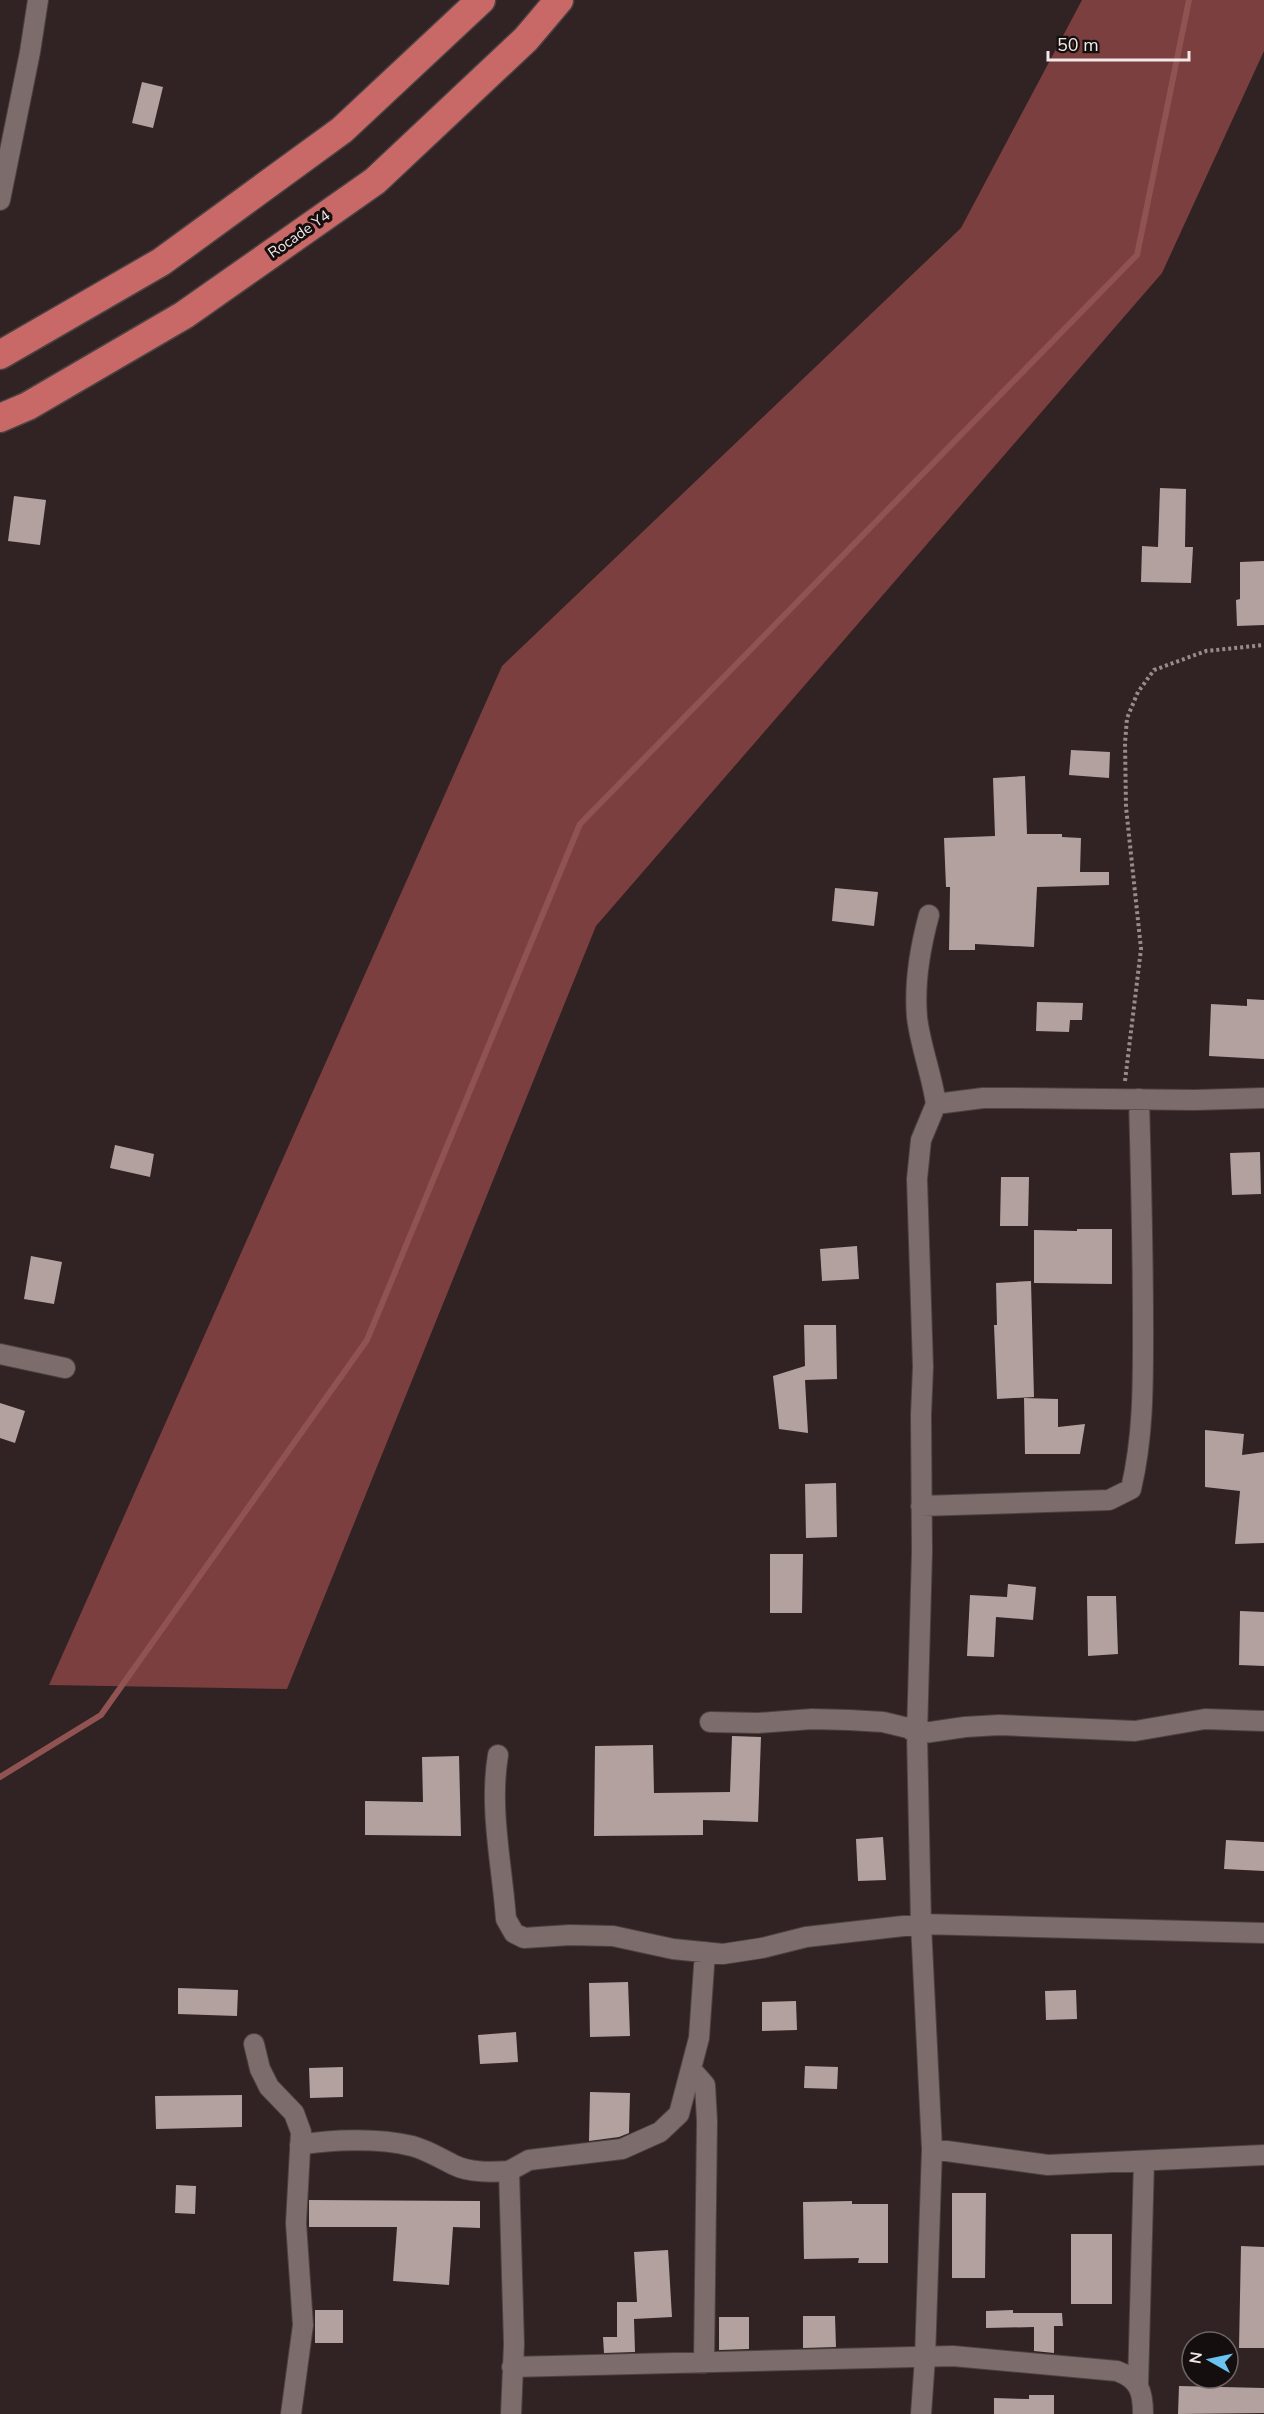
<svg xmlns="http://www.w3.org/2000/svg" width="1264" height="2414" font-family="'Nunito Sans',sans-serif">
  <rect width="100%" height="100%" fill="#312323"/>
  <path fill="#7a3f3e" d="M1082,0H1264V51L1162,273L596,926L287,1689L49,1685L502,666L961,228Z"/>
  <g fill="none" stroke-linecap="round" stroke-linejoin="round">
    <path stroke="#905352" stroke-width="6" d="M0,1777L101,1715L367,1340L580,824L1137,255L1189,0"/>
  </g>
  <path fill="#b2a19f" d="M142,82L163,87L153,128L132,123Z
    M1160,488L1186,489L1185,547H1193L1191,583L1141,582L1142,546L1158,547Z
    M14,496L46,500L40,545L8,541Z
    M1264,561V625L1237,626L1236,600L1240,599V562Z
    M1071,750L1110,752L1109,778L1069,775Z
    M1025,776L1027,834H1062V837L1081,838L1080,872H1109V885L1037,887L1034,947L975,944V950H949L950,887H946L944,838L995,836L993,778Z
    M835,888L878,892L874,926L832,921Z
    M1247,999L1264,1000V1059L1209,1056L1211,1004L1247,1006Z
    M1037,1002L1083,1003L1082,1020H1070L1069,1032L1036,1031Z
    M115,1145L154,1154L150,1177L110,1168Z
    M1260,1152L1261,1194L1232,1195L1230,1153Z
    M1001,1177H1029L1028,1226H1000Z
    M1077,1229H1112V1284L1034,1283V1230L1077,1231Z
    M857,1246L859,1279L822,1281L820,1249Z
    M31,1256L62,1262L54,1304L24,1299Z
    M1031,1281L1034,1397L997,1399L994,1325H997L996,1283Z
    M804,1325H836L837,1379L805,1380L808,1433L779,1429L773,1376L805,1366Z
    M1024,1398L1058,1399V1427L1085,1424L1080,1454H1025Z
    M0,1403L25,1411L15,1443L0,1438Z
    M1205,1430L1244,1434L1242,1455L1264,1452V1543L1235,1544L1240,1491L1205,1487Z
    M836,1483L837,1537L806,1538L805,1484Z
    M770,1554H803L802,1613H770Z
    M1008,1584L1036,1587L1033,1620L996,1617L994,1657L967,1656L970,1595L1007,1597Z
    M1087,1596H1116L1118,1654L1088,1656Z
    M1240,1611L1264,1612V1666L1239,1665Z
    M732,1736L761,1737L758,1822L703,1820V1835L594,1836L595,1746L653,1745L654,1793L730,1792Z
    M459,1756L461,1836L365,1835V1801L423,1802L422,1757Z
    M883,1837L886,1880L858,1881L856,1839Z
    M1226,1840L1264,1842V1871L1224,1869Z
    M628,1982L630,2036L590,2037L589,1983Z
    M178,1988L238,1990L237,2016L178,2014Z
    M1076,1990L1077,2019L1046,2020L1045,1991Z
    M796,2001L797,2030L762,2031V2002Z
    M516,2032L518,2062L480,2064L478,2035Z
    M805,2066L838,2067L837,2089L804,2088Z
    M343,2067V2097L310,2098L309,2068Z
    M590,2092L630,2093L629,2133L619,2137L589,2141Z
    M242,2095V2127L156,2129L155,2096Z
    M176,2185L196,2186L195,2214L175,2213Z
    M952,2193H986L985,2278H952Z
    M309,2200L480,2201V2228L453,2227L449,2285L393,2281L397,2227H309Z
    M852,2201V2204H888V2263H858L859,2258L804,2259L803,2202Z
    M1071,2234H1112V2304H1071Z
    M1241,2246L1264,2247V2348H1239Z
    M668,2250L672,2317L634,2319L635,2352L604,2353L603,2337H617V2302H637L634,2252Z
    M315,2310H343V2343H315Z
    M1013,2310V2313H1062L1063,2326H1054V2353L1034,2351V2327L986,2328V2311Z
    M803,2316H835L836,2347L803,2348Z
    M719,2317H749V2349L719,2350Z
    M1179,2386L1264,2388V2413L1178,2414Z
    M1029,2395H1054V2414H994V2398L1029,2399Z"/>
  <g fill="none" stroke-linecap="round" stroke-linejoin="round">
    <defs>
      <path id="minor" d="M0,200L30,52L38,0
        M929,915C920,948 914,982 917,1017C920,1045 932,1075 936,1104L983,1098H1016L1195,1100L1264,1098
        M0,1354L65,1368
        M921,1506L1109,1500L1131,1489C1144,1434 1143,1380 1143,1324C1143,1249 1141,1174 1139,1099
        M710,1722L758,1723L812,1719L849,1720L883,1722L908,1728L917,1734L965,1727L999,1725L1135,1731L1205,1719L1264,1721
        M498,1755C489,1809 502,1865 506,1919L514,1933L524,1938L570,1935L613,1936L673,1949L723,1954L762,1948L806,1937L921,1924L1264,1933
        M254,2044L260,2069L269,2087L294,2113L301,2132L296,2223L303,2325L291,2414
        M691,2069L705,2085L707,2121L704,2363
        M300,2145C332,2139 380,2138 412,2146C427,2150 440,2158 454,2165C470,2173 492,2172 509,2171L514,2344L511,2414
        M932,2149L1048,2165L1264,2155
        M509,2171L529,2160L622,2149L660,2132L679,2114L699,2038L705,1952
        M512,2367L953,2356L1117,2371C1139,2379 1143,2391 1143,2414
        M1138,2385L1144,2161
        M921,2414L925,2358L932,2149L921,1924L917,1734L922,1552L921,1415L923,1367L917,1179L921,1140L936,1104"/>
      <path id="highway" d="M0,355L161,262L342,130L481,0
        M0,418L28,406L184,315L375,181L526,39L559,0"/>
    </defs>
    <use href="#minor" stroke="#4c4241" stroke-width="22"/>
    <use href="#highway" stroke="#4c4241" stroke-width="31"/>
    <path stroke="#978b8b" stroke-width="4" stroke-dasharray="3 3" stroke-linecap="butt" d="M1125,1081L1141,949L1126,807L1125,743L1127,718L1138,692L1154,670L1206,651L1264,645"/>
    <use href="#minor" stroke="#7c6c6b" stroke-width="20"/>
    <use href="#highway" stroke="#c86968" stroke-width="28"/>
  </g>
  <g text-anchor="middle" dominant-baseline="central" stroke-width="6" stroke-linejoin="round" paint-order="stroke">
    <g font-size="15" fill="#f2e8e8" stroke="#150e0e">
      <text transform="translate(299 234) rotate(-35)">Rocade Y4</text>
    </g>
  </g>
  <g transform="translate(1210 2360) rotate(279)"><circle r="28" fill="#150e0e" stroke="#6d6565" stroke-width="1.5"/>
  <path d="M0-4.5L10 22L0 15L-10 22Z" fill="#69c4f1"/>
  <text y="-9" font-size="16" font-weight="bold" text-anchor="middle" fill="#f2e8e8">N</text>
  </g>
  <path d="M1048 51v9h141v-9" fill="none" stroke="#f2e8e8" stroke-width="3"/>
  <text x="1057" y="51" font-size="18" fill="#f2e8e8" stroke="#150e0e" stroke-width="4.5" paint-order="stroke">50 m</text>
</svg>
